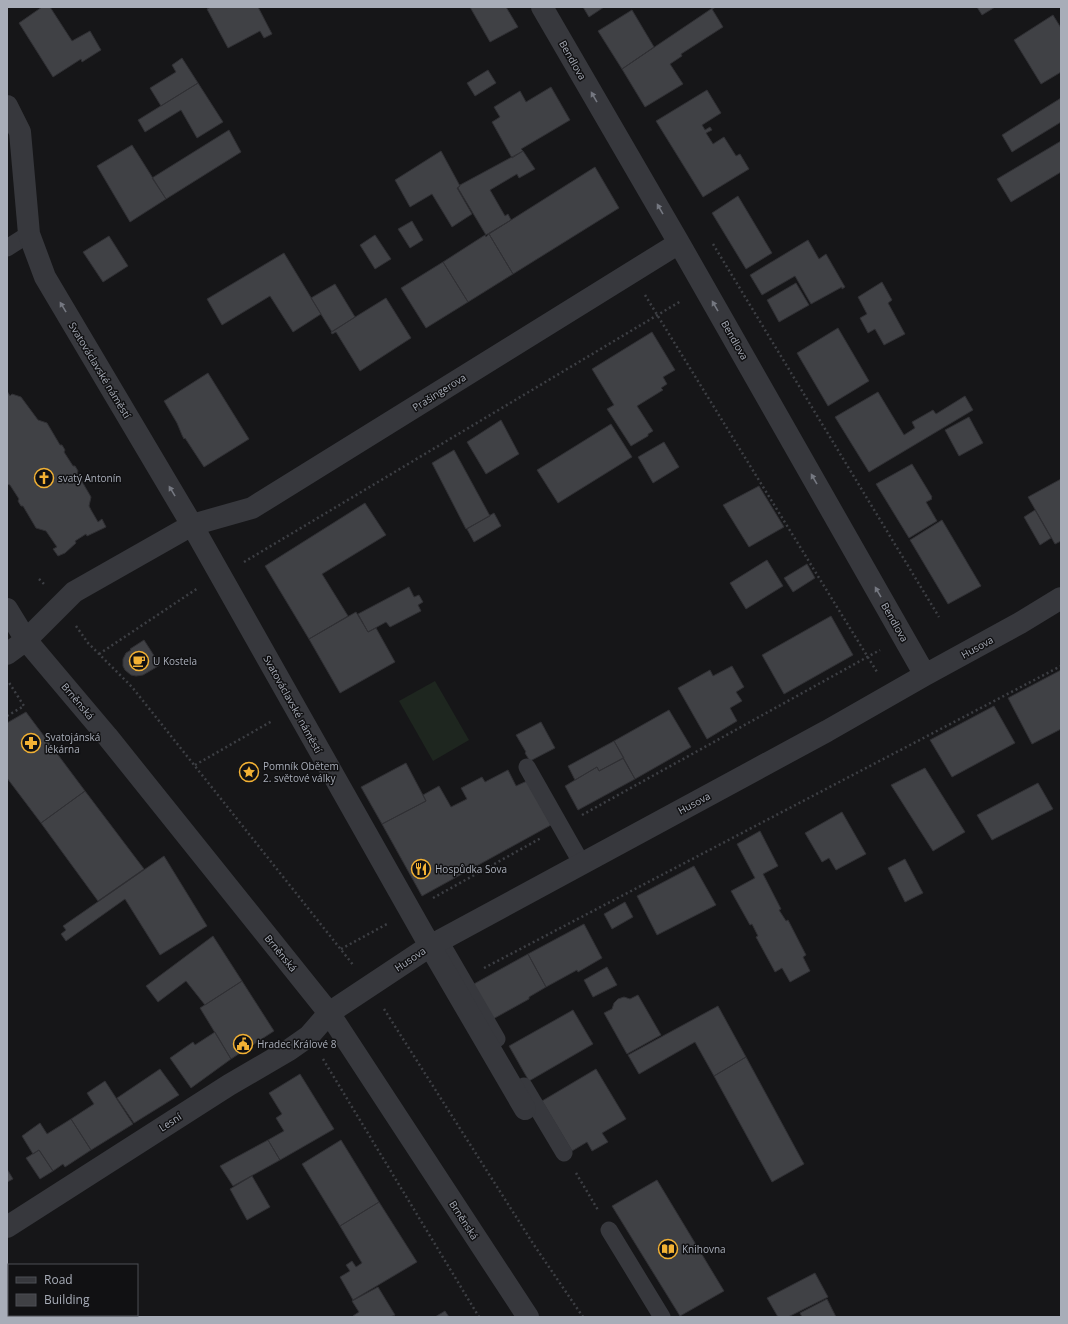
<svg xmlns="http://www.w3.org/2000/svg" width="1068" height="1324" font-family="'Open Sans',sans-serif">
  <rect width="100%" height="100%" fill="#161618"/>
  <path fill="#1e261f" d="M435,681L469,740L433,761L399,701Z"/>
  <path fill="#404145" stroke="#303034" d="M42,7H50L72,41L90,31L101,50L82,62L81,59L53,77L19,23Z
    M211,7H258L272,34L264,38L260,31L228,48L207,9Z
    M470,7H506L518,27L490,42Z
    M583,7H604L589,17Z
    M714,7H716L712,9L723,27L681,54L682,56L670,64L683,84L645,107L622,69Z
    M977,7H995L982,15Z
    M632,10L654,47L622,69L598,31Z
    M1053,15L1061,28V72L1041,84L1014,40Z
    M182,58L198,83L161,106L150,88L176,72L172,65Z
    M488,70L496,83L475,96L467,83Z
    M198,83L223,122L197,138L181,110L145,132L138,120Z
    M551,87L570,120L521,149L523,151L512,158L492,122L500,117L494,107L520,91L526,102Z
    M707,90L721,113L702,125L705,130L710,127L712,130L706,133L713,144L724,137L736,156L740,154L749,169L703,197L656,121Z
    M1061,98V122L1012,152L1002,135Z
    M229,130L241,152L166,199L152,178Z
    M1061,141V172L1011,202L997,179Z
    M132,145L166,199L130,222L97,166Z
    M441,151L460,186L457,188L472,214L452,227L432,194L410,207L395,180Z
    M523,151L535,169L519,178L517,174L490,190L505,216L508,214L511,220L486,235L458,188L460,185Z
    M595,167L619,208L513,274L489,234Z
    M738,196L772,253L746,269L712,213Z
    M412,221L423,240L410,248L398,229Z
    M489,234L513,274L468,302L443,262L485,235L486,237Z
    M375,235L391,259L375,269L360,245Z
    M109,236L128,266L103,282L83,252Z
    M808,240L819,259L826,254L845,287L842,289V287L811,304L795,276L762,295L750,275Z
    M284,253L321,314L293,332L270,296L222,325L207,299Z
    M443,262L468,302L426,328L401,288Z
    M882,282L892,300L888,303L905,334L884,345L875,329L868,333L860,318L867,314L858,297Z
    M796,283L809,305L779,322L767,300Z
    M335,284L355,317L332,332L311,298Z
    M386,298L411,338L360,371L336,332L332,334L331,332Z
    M838,328L869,381L828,406L797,353Z
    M652,332L675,370L663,377L667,384L661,388L663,390L637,406L653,431L648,434V436L631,446L607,409L614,405L592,369Z
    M208,373L249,439L204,467L185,438L184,439L182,435L177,423L164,401Z
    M7,391L10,396L12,394L21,397L38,420L47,423L60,445H62L65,450L64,452L73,466H75L78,471L77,473L91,497L89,506L91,510L98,522L102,519L106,527L87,536L86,534L75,541L76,543L65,553L58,556L53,549L57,547L46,531L36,528L23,506H21L18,501L19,499L10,485L7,484Z
    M878,392L904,435L915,428L912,422L933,410L936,414L965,396L973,410L869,472L835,417Z
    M969,417L983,443L959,456L945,430Z
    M501,420L519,454L486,474L467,442Z
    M611,424L632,457L558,503L537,470Z
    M664,442L679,467L653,483L638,457Z
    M454,450L490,516L466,529L432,463Z
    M912,464L932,497L931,498L932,499L926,502L937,521L909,538L876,484Z
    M1061,479V541L1055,544L1028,497Z
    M759,486L784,527L749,547L723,505Z
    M365,503L386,535L322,574L348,616L309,639L265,566Z
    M1035,510L1051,538L1040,545L1024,517Z
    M494,513L501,526L474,542L467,529Z
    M942,520L981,586L948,604L910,540Z
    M767,560L783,586L746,609L730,583Z
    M807,564L815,578L793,592L784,578Z
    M409,587L414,597L419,595L423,602L418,605L421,611L390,627L386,622L368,632L358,614Z
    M356,612L368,632L376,628L395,662L340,693L309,639Z
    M831,616L853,655L784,694L762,655Z
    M144,640L160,665L143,675L136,676L131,675L125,670L123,666V659L126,653L131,650L130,649Z
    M732,666L744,687L736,692L742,701L730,708L737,721L707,739L678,688L710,670L713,676Z
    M1061,670V729L1032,744L1008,698Z
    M994,706L1015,743L952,777L930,740Z
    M669,710L691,747L635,779L614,741Z
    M26,712L85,791L41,823L7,778V723Z
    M541,722L555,748L530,761L525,753L526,752L516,735Z
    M614,741L624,758L599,771L597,767L575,780L568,766Z
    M623,758L635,779L578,810L565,786L597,767L599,771Z
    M406,763L426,801L382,824L361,787Z
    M925,768L965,832L933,851L891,785Z
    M508,770L516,786L527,781L551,825L422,896L382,824L426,801L423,795L439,786L451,807L467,799L461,788L482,777L485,782Z
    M1038,783L1053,809L992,840L977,815Z
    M85,791L144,869L98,901L41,823Z
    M842,812L866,854L836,870L829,858L822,862L805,833Z
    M760,831L778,866L763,874L781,909L779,910L786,921L788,920L806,955L803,957L810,971L790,982L782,968L775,972L756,937L758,936L752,924L750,925L731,891L755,878L737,844Z
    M164,856L207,926L160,955L125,899L66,941L61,934L66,930L63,926Z
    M905,859L923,893L905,902L888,868Z
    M694,866L716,905L657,935L637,896Z
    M625,902L633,917L612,929L604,914Z
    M584,924L602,958L578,972L577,970L546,987L528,954Z
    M213,936L242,981L205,1005L186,981L158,1002L146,986Z
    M528,954L546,987L529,997V999L493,1019L472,985Z
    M607,967L617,985L593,997L584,980Z
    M242,981L274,1031L231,1059L200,1008Z
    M638,995L661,1035L627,1054L604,1013L612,1009L614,1003L618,999L624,997L630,999Z
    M718,1006L746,1057L714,1076L695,1042L639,1074L628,1055Z
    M573,1010L593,1044L529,1081L509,1046Z
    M215,1032L231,1059L191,1088L170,1058L193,1042L195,1045Z
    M746,1057L804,1164L772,1182L714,1076Z
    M160,1069L179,1095L134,1123L117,1098Z
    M596,1069L626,1119L602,1133L608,1142L592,1151L587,1142L572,1151L542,1101Z
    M300,1074L334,1129L280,1160L268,1140L284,1131L276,1118L282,1114L269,1093Z
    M105,1081L133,1124L91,1150L71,1119L94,1104L87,1093Z
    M71,1119L91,1150L65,1167L63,1164L53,1171L39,1150L33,1154L22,1136L40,1123L47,1134Z
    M268,1140L280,1160L233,1186L220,1166Z
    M341,1140L379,1202L340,1226L302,1164Z
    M39,1150L53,1171L40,1179L26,1158Z
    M7,1169L13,1179L7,1182Z
    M252,1176L270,1207L247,1220L230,1189Z
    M657,1180L724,1291L680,1316L612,1206Z
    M379,1202L417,1262L353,1300L340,1277L350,1271L346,1265L352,1261L356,1267L362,1263L340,1226Z
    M815,1273L828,1297L788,1317H778L767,1298Z
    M378,1287L395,1315L390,1317H354L353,1316L359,1312L352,1301Z
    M9,1288V1310L7,1307V1289Z
    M827,1299L836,1317H802L800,1313Z
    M445,1311L449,1317H435Z
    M12,1315H46L48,1317H13Z"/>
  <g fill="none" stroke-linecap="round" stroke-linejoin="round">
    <path stroke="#3d3f44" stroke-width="2.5" stroke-dasharray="2 3" stroke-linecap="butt" d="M713,244L939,617
      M645,295L877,672
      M244,562L681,301
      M39,579L44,584
      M76,626L88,643L132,687L354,966
      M99,654L198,588
      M7,716L24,706L8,681
      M195,765L272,721
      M582,815L880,650
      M433,898L541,838
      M341,949L387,924
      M484,968L1061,666
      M384,1009L534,1245L583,1317
      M323,1059L479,1317
      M576,1173L598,1210"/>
    <path stroke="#37383d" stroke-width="17" d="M7,248L29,234
      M527,767L582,864
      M440,941L497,1039
      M524,1086L564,1153
      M609,1230L662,1317"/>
    <path stroke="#37383d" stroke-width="22" d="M542,7L679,243L925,675
      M7,106L20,132L29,234L45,277L192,525L430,946L525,1109
      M7,609L26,640L107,736L329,1013L528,1317
      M7,654L26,640L74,592L192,525L252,508L679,243
      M7,1227L229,1085L289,1050L309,1036L329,1013L430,946L827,731L925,675L1020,623L1061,598"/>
  </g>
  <defs><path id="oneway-solid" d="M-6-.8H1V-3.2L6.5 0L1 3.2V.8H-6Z"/></defs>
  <g fill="#757881">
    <use href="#oneway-solid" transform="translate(594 97) rotate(-120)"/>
    <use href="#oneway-solid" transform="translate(660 209) rotate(-120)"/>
    <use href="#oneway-solid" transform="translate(715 306) rotate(-120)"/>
    <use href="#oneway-solid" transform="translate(63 307) rotate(-121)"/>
    <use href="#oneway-solid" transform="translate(814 479) rotate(-120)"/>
    <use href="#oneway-solid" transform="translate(172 491) rotate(-121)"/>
    <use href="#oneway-solid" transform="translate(878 592) rotate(-120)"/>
  </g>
  <defs>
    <symbol id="church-ring" viewBox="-11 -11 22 22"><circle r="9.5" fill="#111113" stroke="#f2b134" stroke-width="1.5"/><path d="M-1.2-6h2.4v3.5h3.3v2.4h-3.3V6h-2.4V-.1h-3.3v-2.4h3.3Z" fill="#f2b134"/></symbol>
    <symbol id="cafe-ring" viewBox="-11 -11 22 22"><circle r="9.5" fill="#111113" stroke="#f2b134" stroke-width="1.5"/><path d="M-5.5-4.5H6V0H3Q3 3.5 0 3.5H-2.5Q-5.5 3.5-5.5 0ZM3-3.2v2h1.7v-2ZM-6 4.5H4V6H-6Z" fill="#f2b134"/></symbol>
    <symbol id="pharmacy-ring" viewBox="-11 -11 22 22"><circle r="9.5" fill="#111113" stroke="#f2b134" stroke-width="1.5"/><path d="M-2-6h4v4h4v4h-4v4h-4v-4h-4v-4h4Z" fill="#f2b134"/></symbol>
    <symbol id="sight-ring" viewBox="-11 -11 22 22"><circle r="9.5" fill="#111113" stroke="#f2b134" stroke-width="1.5"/><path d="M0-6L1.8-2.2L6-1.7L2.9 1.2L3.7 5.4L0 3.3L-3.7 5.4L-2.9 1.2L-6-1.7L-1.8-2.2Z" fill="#f2b134"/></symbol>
    <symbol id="restaurant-ring" viewBox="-11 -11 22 22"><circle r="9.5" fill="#111113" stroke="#f2b134" stroke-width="1.5"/><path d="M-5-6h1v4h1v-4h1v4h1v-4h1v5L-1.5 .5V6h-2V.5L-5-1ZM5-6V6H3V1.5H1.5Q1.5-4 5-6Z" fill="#f2b134"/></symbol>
    <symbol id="civic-ring" viewBox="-11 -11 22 22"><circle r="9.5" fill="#111113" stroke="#f2b134" stroke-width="1.5"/><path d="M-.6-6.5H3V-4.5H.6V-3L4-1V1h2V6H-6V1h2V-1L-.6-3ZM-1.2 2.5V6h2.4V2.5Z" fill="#f2b134"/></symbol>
    <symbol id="library-ring" viewBox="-11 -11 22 22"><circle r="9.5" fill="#111113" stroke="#f2b134" stroke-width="1.5"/><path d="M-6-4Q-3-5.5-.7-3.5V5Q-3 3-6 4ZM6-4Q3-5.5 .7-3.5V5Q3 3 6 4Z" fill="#f2b134"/></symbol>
  </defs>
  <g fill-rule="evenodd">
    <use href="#church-ring" x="33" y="467" width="22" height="22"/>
    <use href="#cafe-ring" x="128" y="650" width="22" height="22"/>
    <use href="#pharmacy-ring" x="20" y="732" width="22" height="22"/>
    <use href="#sight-ring" x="238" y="761" width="22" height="22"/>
    <use href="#restaurant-ring" x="410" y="858" width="22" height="22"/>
    <use href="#civic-ring" x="232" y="1033" width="22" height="22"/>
    <use href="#library-ring" x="657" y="1238" width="22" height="22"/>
  </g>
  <g text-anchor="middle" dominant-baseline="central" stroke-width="3" stroke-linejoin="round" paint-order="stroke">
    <g font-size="10" fill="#a8adb8" stroke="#111113">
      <text transform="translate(573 60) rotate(60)">Bendlova</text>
      <text transform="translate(735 340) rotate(60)">Bendlova</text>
      <text transform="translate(100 370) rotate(59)">Svatováclavské náměstí</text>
      <text transform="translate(439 392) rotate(-32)">Prašingerova</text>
      <text transform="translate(895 622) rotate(60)">Bendlova</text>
      <text transform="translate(977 647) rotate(-29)">Husova</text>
      <text transform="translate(78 701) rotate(50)">Brněnská</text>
      <text transform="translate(293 704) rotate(61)">Svatováclavské náměstí</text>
      <text transform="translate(694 803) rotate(-28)">Husova</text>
      <text transform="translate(281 953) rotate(51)">Brněnská</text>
      <text transform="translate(410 959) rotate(-34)">Husova</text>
      <text transform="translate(170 1122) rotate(-33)">Lesní</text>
      <text transform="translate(464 1220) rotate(57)">Brněnská</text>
    </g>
    <g font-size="10" fill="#a8adb8" stroke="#111113" text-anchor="start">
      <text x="58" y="478">svatý Antonín</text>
      <text x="153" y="661">U Kostela</text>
      <text x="45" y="737">Svatojánská<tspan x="45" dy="12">lékárna</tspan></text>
      <text x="263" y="766">Pomník Obětem<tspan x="263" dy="12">2. světové války</tspan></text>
      <text x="435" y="869">Hospůdka Sova</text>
      <text x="257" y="1044">Hradec Králové 8</text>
      <text x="682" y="1249">Knihovna</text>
    </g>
  </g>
  <rect width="1068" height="1324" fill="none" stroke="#a8adb8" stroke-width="16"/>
  <rect x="8" y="1264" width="130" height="52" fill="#111113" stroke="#4d4f55"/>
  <rect x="16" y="1277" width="20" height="6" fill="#37383d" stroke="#4d4f55"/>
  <text x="44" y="1284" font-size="12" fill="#a8adb8">Road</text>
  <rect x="16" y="1294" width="20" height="12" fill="#404145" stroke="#4d4f55"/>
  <text x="44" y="1304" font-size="12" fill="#a8adb8">Building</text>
</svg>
